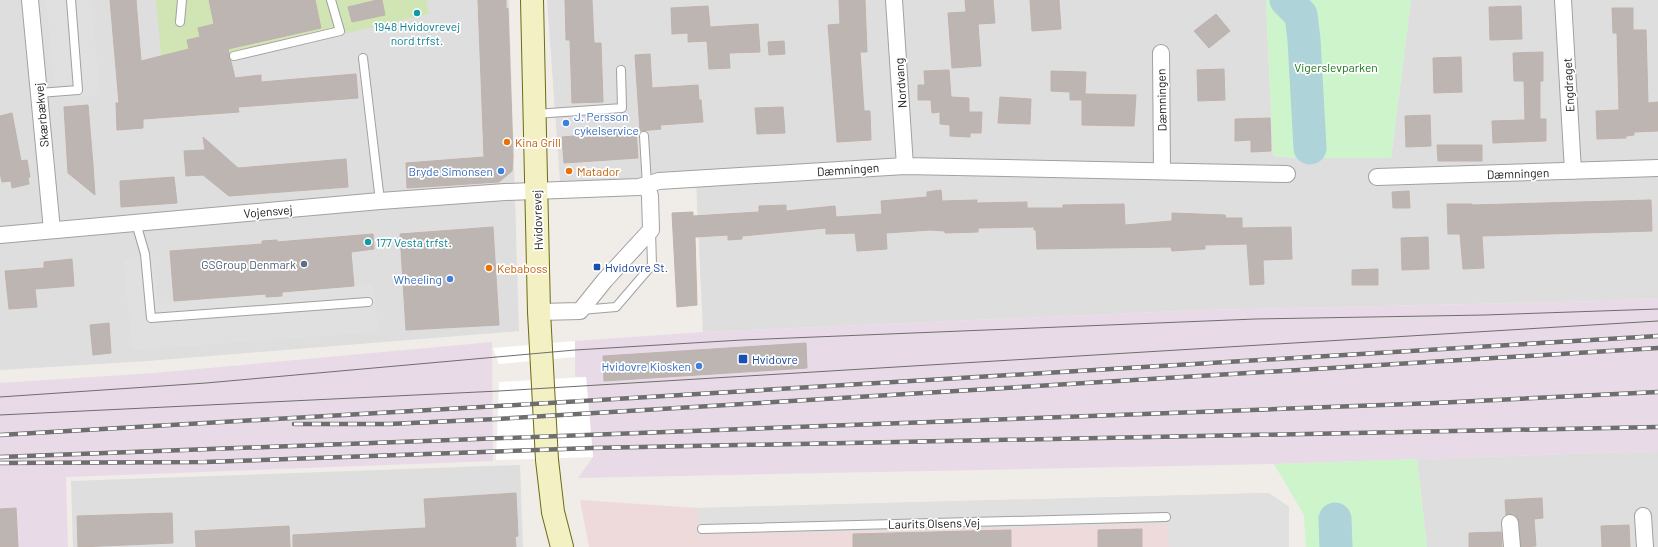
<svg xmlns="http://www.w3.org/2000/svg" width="1658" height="547" font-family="Barlow,sans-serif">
  <rect width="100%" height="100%" fill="#f0ece8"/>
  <path fill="#dedede" d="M0,0H509L519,331L148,361L0,370Z
    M547,0H1266L1273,156L1296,158H1391L1411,0H1658V298L1603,301L1202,310L703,332L696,182H560Z
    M1658,451V547H1427L1417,459Z
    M520,465L523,547H73L71,481Z"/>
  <path fill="#eedadb" d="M1269,493L1289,507V547H589L580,500L697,508Z"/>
  <path fill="#e8dbe7" d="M1658,298V451L1274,464L578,478L593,457L586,377H575V341L703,332L1202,310L1603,301Z
    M492,342L493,461L66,477L68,547H0V383L154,373Z"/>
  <path fill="#d1e4b4" d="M156,0H426L429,14L163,76Z"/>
  <path fill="#cdf4cb" d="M1266,0H1411L1391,158H1296L1273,156Z
    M1417,459L1427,547H1306L1304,515L1274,464Z"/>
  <path fill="#e0e0e0" d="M46,0H91L100,95L56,99Z
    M152,255L158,304L373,284L379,332L132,350L124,261Z
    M1269,493L1289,507V547H1169L1168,524L699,535L697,508Z"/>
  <path fill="#fff" d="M575,341V357L499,364L493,348Z
    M586,377L593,457L496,460L499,382Z"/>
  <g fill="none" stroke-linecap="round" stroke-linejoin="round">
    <path stroke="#aed3d8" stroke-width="33" d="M1286,0L1301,15L1304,40L1310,148
      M1335,519L1336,547"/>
  </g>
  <path fill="#bdb5b1" stroke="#c0b2ac" d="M110,0H136L141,61L189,49L187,40L200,37L198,28L214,24L209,0H315L321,28L228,49L235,78L261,75V82L356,74L358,98L238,107L239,112L143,119V128L117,130L116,103H119Z
    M377,0H382L385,15L352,22L348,7Z
    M478,0H506V9L508,8L513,156L512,171L499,182L407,188L406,163L484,157Z
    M565,0H592L594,43H601L603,102L572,103L570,40H566Z
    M839,0H865L867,52H860L864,111H870L871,140L837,142L828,25L840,24Z
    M965,0H993L995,23L978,24L981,66L952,68L948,13L966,12Z
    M1030,0H1059L1061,29L1032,31Z
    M708,6L710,27L758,24L760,52L729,53L730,68L709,69L707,41L688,42V33L672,34L671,8Z
    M1521,6L1522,39L1490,40L1489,7Z
    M1612,8H1633V30H1646L1648,103L1658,102V131L1634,132V135L1626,136V138L1597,139L1596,111L1619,110L1617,33H1613Z
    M1216,14L1230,31L1209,48L1194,31Z
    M784,41L785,54L769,55L768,42Z
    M1543,52V81H1540V119H1546V141L1493,143L1492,121L1525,120L1524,81H1514L1513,53Z
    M650,54L652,88L698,85L699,100H701L703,122L660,125L661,129L640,131L635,55Z
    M1461,57L1462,92L1434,93L1433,58Z
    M1224,69L1225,100L1198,101L1197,70Z
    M949,70L951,97L969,98V112H982L981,133H970V137L950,136V125L940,124V112L932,113L931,100H918V85H925L924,71Z
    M1051,71L1086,72L1085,94L1136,95L1134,126L1082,125V100H1070V92L1051,91Z
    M1000,97L1031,99L1030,124L998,123Z
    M88,105L93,165L95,195L68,173L64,107Z
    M783,107L785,133L757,134L755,108Z
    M12,113L21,161L27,160L30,177L28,178L29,184L12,188L11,181L2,182L0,173V116Z
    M1430,115L1431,146L1406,147L1405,116Z
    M1270,118L1271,151L1251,152V140L1235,141V119Z
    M636,131L638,158L564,163L562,137Z
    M203,137L238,168L346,159L348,187L229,196L203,175L186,176L184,151L205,150Z
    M1437,145H1482V161H1438Z
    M174,177L177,203L121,207L120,181Z
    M941,190L942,201L977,200V203L1027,202V208H1063V205L1124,204L1125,225L1172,221V213L1225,215L1226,218H1242V228L1291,227L1292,259L1263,260L1264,284L1250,285L1247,244L1205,245V249L1172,251L1171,247L1037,249L1036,230H1034V227L978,228V232L945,233V231L930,230L886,233L887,249L857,251L855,233L826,234V228L742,236V239L728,240V235L695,237L697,305L677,307L672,213L693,212V216L759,212V206L786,205V211L835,206L836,217L882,214L881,201L927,197V192Z
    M1409,191L1410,208H1393L1392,192Z
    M1651,200L1652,231L1482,236L1484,268L1463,269L1460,234H1448L1447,204H1472V205Z
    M493,227L499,325L406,330L400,234Z
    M373,234L374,249L351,252L354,286L282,292V296L266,297V294L174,301L170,251L262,244V241L277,240V242Z
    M1428,237L1429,269L1402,270L1401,238Z
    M72,259L74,286L35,289L37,307L9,309L5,271L44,268V262Z
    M1378,269V285H1352V270Z
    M109,323L111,353L93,355L90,325Z
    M806,343L807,368L604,381L603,356Z
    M516,493L518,536L515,537L516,547H293V535L426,528L424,499Z
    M1542,498L1543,518L1534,519L1536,546L1521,547L1518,518L1514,514L1506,515L1505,500Z
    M16,508L18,547H0V509Z
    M172,513L173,543L78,547L77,516Z
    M1629,525L1630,547H1602L1601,526Z
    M289,526L290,547H196L195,531Z
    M1142,529V547H1098V530Z
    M1011,530V547H853V534Z
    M1501,532L1502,547H1469V533Z"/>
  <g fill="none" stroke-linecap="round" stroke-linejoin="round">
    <defs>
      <path id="lane" d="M180,22L182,0
        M234,56L340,31L331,0
        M363,58L380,201
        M39,93L78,90L71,0
        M535,114L622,108L621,70
        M644,136L647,185
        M136,223L145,254L151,318L368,302
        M581,310L616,307L652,265L651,231
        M702,529L1166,517"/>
      <path id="street" d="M30,0L52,230
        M894,0L905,166
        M1563,0L1573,171
        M1161,53L1162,170
        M1377,177L1658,168
        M0,235L380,201L505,192L639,187L659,181L905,166L1287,174
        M539,312L580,311L605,280L651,230L650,196L647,185
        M1643,516L1645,547
        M1510,523L1512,547"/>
      <path id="secondary" d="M532,0L539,312L547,460L553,512L562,547"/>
    </defs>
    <use href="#lane" stroke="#a1a1a1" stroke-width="10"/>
    <use href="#street" stroke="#a1a1a1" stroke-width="18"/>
    <use href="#secondary" stroke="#6d6c12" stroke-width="24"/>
    <use href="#lane" stroke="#fff" stroke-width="8"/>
    <use href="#street" stroke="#fff" stroke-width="16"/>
    <use href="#secondary" stroke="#f3f0c3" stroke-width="22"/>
    <path stroke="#6e6e6e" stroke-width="1" d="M0,397L206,383L575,350L742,340L1255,319L1485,315L1658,309
      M0,415L499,391L1658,321"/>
    <defs>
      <path id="rail" d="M294,424H389L497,419L1658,348
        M0,435L498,406L1658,336
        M0,457L1435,403L1658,392
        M0,463L205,462L592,448L1658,427"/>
    </defs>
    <use href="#rail" stroke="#6e6e6e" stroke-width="4.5"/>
    <use href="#rail" stroke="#fff" stroke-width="3" stroke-dasharray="9" stroke-linecap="butt"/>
  </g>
  <g fill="#0f9aa8" stroke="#fff" stroke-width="1.5">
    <circle cx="417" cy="13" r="4"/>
    <circle cx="368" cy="242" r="4"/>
  </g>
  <g fill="#3f7fe0" stroke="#fff" stroke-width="1.5">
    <circle cx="566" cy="123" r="4"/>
    <circle cx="501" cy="171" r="4"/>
    <circle cx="450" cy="279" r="4"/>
    <circle cx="699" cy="366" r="4"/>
  </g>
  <g fill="#e8710a" stroke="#fff" stroke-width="1.5">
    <circle cx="507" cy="142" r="4"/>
    <circle cx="569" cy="171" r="4"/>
    <circle cx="489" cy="268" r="4"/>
  </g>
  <circle fill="#5c6f8a" stroke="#fff" stroke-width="1.5" cx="304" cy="264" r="4"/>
  <g fill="#1a4fb4" stroke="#fff" stroke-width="1.5">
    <rect x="593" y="263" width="8" height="8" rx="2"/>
    <rect x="738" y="354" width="10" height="10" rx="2"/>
  </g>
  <g text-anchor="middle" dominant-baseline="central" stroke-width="3.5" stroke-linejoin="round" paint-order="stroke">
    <g font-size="12" fill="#0d838f" stroke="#fff">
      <text x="417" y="26">1948 Hvidovrevej<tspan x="417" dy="14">nord trfst.</tspan></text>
      <text x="376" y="242" text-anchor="start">177 Vesta trfst.</text>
    </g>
    <g font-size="12" fill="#1c7419" stroke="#fff">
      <text x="1336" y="67">Vigerslevparken</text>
    </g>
    <g font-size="12" fill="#202020" stroke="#fff">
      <text transform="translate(900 83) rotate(-94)">Nordvang</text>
      <text transform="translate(1568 85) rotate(-93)">Engdraget</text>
      <text transform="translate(1161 100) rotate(-91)">Dæmningen</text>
      <text transform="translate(41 115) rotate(-95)">Skærbækvej</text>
      <text transform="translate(848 169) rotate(-4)">Dæmningen</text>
      <text transform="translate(1518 173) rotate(-2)">Dæmningen</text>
      <text transform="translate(268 211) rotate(-5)">Vojensvej</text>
      <text transform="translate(537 220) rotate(-92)">Hvidovrevej</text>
      <text transform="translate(934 523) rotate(-1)">Laurits Olsens Vej</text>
    </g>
    <g font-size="12" fill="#366cbe" stroke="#fff" text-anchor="end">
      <text x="574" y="116" text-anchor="start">J. Persson<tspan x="574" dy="14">cykelservice</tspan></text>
      <text x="493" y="171">Bryde Simonsen</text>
      <text x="442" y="279">Wheeling</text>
      <text x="691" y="366">Hvidovre Kiosken</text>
    </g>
    <g font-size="12" fill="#c56008" stroke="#fff" text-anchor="start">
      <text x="515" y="142">Kina Grill</text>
      <text x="577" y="171">Matador</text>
      <text x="497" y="268">Kebaboss</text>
    </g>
    <g font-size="12" fill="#4e5e75" stroke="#fff" text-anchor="end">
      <text x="296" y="264">GSGroup Denmark</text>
    </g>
    <g font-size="12" fill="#164399" stroke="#fff" text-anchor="start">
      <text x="605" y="267">Hvidovre St.</text>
      <text x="752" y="359">Hvidovre</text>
    </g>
  </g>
</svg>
